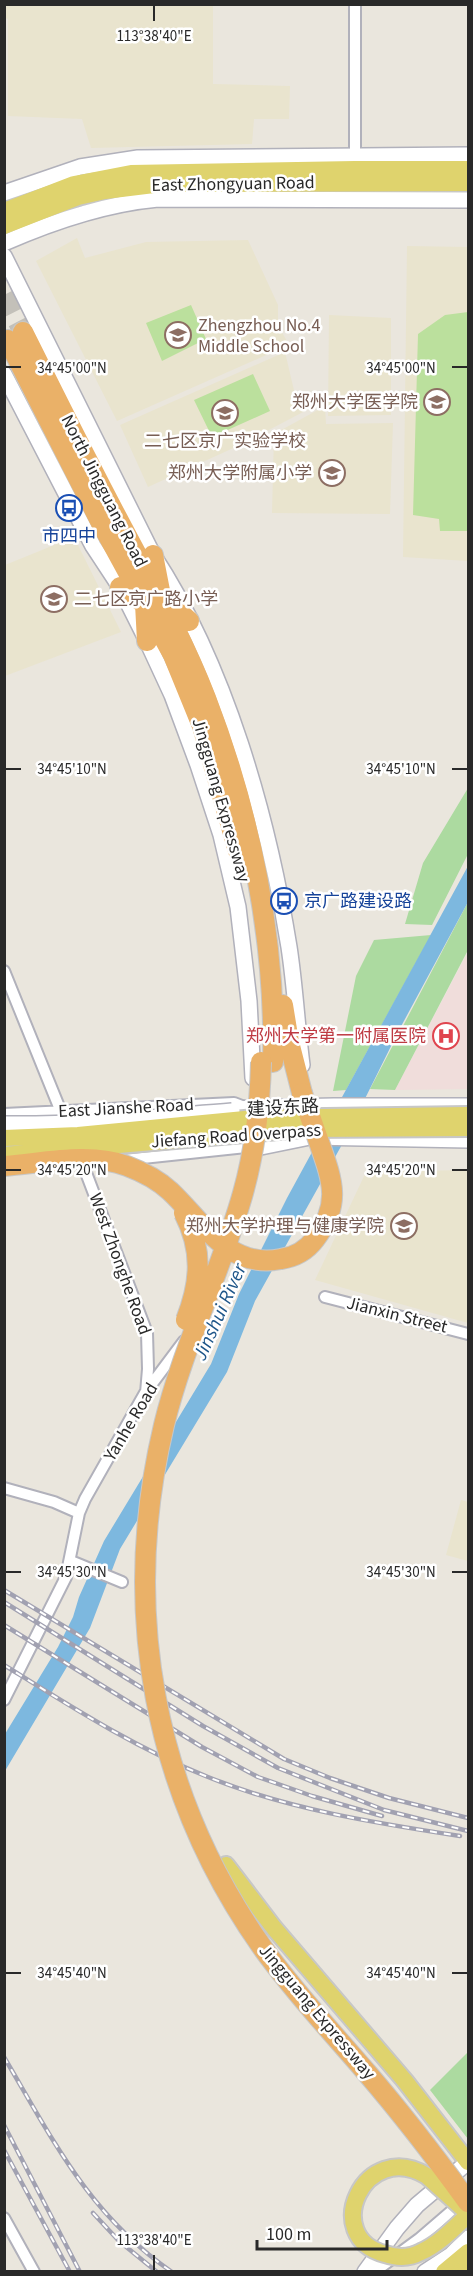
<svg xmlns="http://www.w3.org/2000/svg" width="473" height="2276" font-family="'Source Sans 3','Noto Sans SC',sans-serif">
  <rect width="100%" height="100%" fill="#eae6dd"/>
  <path fill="#e9e4ce" d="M5,4L213,5V84L290,86L289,119H254L252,144L91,148L82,119L8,116V19L5,18Z
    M77,238L85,258L146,242L248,240L278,305V325L289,345L117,421L36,261Z
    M407,246L468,247V561L403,557Z
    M329,315L391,318V415L328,416Z
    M285,352L296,399L326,400L240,445L148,487L120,425Z
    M325,406L326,424L393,423L390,514L272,513L274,434Z
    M74,537L121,632L5,676V565Z
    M468,1170V1323L315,1280L366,1172Z
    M461,1500L468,1502V1561L446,1555Z"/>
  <path fill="#f0dddb" d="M468,952V1089L395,1090L451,984Z"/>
  <path fill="#acdaa0" d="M468,788V854L432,925L405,924L423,863Z
    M468,902V950L395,1090L370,1089Z
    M431,935L346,1090L333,1091L356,976L374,940Z
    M468,2052V2139L430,2090Z"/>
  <path fill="#bbe09d" d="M191,305L206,339L162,361L146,323Z
    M468,312V531H440L439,519L413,515L418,334L445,315Z
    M253,374L270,411L212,437L194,400Z"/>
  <path fill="#7db8df" d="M468,866V902L398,1032L344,1141L255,1301L227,1372L120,1549L90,1628L5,1771V1734L58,1647L73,1617L79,1597L104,1541L211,1364L239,1294L287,1198Z"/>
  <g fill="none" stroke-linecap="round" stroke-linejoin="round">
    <path stroke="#c3c0b9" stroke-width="20" stroke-dasharray="20 10" stroke-linecap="butt" d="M4,295L23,332"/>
    <defs>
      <path id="street" d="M355,161V4
        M4,971L68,1129
        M4,1114L234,1103L247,1108
        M80,1157L147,1333L148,1369L146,1393
        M124,1160L246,1147
        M325,1297L468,1334
        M4,1488L54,1502L79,1513
        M71,1561L122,1582
        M4,1700L66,1577L79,1513L85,1499L145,1393L184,1341
        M4,2218L34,2272
        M374,2272L419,2239L462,2202"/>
      <path id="secondary" d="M4,193L80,167L138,158L468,155
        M4,243C54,221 104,204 158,199L468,200
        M4,256L153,555C226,666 268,817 289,947C295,986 297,1026 302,1065
        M4,374L93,546L120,587L147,641L172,695L198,765L221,835L238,907L249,1001L253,1078
        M232,1111L247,1108L334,1106H468
        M246,1146L261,1147L310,1137L468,1140
        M365,2272L397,2228L417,2205L468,2162
        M425,2272L451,2255L468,2238"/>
      <path id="primary" d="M4,211L74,184L131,173L355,169H468
        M4,226L78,197L105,191L162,184L468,183
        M226,1865L274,1928L405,2081L468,2162
        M444,2272L468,2252
        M466,2272L468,2269"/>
      <path id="highway" d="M23,332C54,394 85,457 118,519C149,578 182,636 206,698C250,812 276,939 273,1062
        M8,340L101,523L173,655L202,726L238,851
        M153,555L161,596L189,621
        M120,587L145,604L147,641
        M283,1005L289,1042L302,1093"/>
    </defs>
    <use href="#street" stroke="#b1b1bb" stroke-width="14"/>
    <use href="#secondary" stroke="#b1b1bb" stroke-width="18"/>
    <use href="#primary" stroke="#c7c7c7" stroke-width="20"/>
    <use href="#highway" stroke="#c7c7c7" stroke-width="22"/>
    <use href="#street" stroke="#fff" stroke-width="10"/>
    <use href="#secondary" stroke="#fff" stroke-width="15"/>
    <use href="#primary" stroke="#dfd36d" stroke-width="16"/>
    <use href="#highway" stroke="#eab168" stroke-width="20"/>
    <defs>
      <path id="rail" d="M4,1590L284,1759L330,1778L389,1798L468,1818
        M4,1602L203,1726L278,1768L384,1810L468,1831
        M4,1625L202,1747L258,1777L312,1796L382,1816
        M4,1665C70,1706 135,1748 208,1777C287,1809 375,1823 460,1836
        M4,2057C53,2140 90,2216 172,2272
        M4,2125L80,2272
        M4,2150L70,2272
        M93,2213L119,2241L157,2272"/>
    </defs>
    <use href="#rail" stroke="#a1a1b1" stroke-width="4.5"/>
    <use href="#rail" stroke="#fff" stroke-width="2" stroke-dasharray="7" stroke-linecap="butt"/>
    <defs>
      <path id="secondary-bridge" d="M4,1124C81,1125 156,1117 232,1111"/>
      <path id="primary-bridge" d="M4,1138L78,1135L255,1118L468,1115
        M4,1155L301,1129L468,1128
        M468,2213L427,2176C364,2138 320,2237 385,2254C397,2258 410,2258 421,2252C439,2244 454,2228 468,2215"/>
      <path id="highway-bridge" d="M261,1062C260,1106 255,1150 243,1193C221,1272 183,1346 164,1425C120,1609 153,1792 262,1947C294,1992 332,2032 367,2073C403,2115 436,2158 468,2202
        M4,1166C43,1163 90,1152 127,1166C143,1172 158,1180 170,1191C203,1222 229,1270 281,1259C295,1257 306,1251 315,1239C341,1205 333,1182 320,1145C314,1128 308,1110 302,1093
        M184,1213C203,1250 201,1282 186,1320"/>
    </defs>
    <use href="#secondary-bridge" stroke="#b1b1bb" stroke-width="18" stroke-linecap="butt"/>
    <use href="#primary-bridge" stroke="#c7c7c7" stroke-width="20" stroke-linecap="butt"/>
    <use href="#highway-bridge" stroke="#c7c7c7" stroke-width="22" stroke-linecap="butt"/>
    <use href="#secondary-bridge" stroke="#fff" stroke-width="15"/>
    <use href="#primary-bridge" stroke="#dfd36d" stroke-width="16"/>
    <use href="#highway-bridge" stroke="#eab168" stroke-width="20"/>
  </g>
  <path fill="none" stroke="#292929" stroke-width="2" d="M154,6V21M6,367H21M452,367H467M6,769H21M452,769H467M6,1170H21M452,1170H467M6,1572H21M452,1572H467M6,1973H21M452,1973H467M154,2255V2270"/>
  <defs>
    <symbol id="school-ring" viewBox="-11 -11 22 22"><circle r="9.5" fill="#fff" stroke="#8d6e63" stroke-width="1.5"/><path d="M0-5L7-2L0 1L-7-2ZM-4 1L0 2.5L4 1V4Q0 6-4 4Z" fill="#8d6e63"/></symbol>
    <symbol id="university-ring" viewBox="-11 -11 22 22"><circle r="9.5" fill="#fff" stroke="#8d6e63" stroke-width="1.5"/><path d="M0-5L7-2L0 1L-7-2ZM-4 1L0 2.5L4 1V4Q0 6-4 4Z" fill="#8d6e63"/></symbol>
    <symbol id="bus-ring" viewBox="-11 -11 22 22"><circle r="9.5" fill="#fff" stroke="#1a4fb4" stroke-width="1.5"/><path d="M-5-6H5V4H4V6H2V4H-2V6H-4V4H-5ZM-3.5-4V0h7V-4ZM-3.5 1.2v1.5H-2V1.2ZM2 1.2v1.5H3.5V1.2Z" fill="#1a4fb4"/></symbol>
    <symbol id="hospital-ring" viewBox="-11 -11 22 22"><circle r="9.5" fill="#fff" stroke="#e0444e" stroke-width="1.5"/><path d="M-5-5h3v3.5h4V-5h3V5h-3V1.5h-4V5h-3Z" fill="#e0444e"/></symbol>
  </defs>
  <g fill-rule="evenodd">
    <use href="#school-ring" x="163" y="320" width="30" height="30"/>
    <use href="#university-ring" x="422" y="387" width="30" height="30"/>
    <use href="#school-ring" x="210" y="398" width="30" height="30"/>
    <use href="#school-ring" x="317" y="458" width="30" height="30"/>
    <use href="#bus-ring" x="54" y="493" width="30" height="30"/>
    <use href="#school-ring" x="39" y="584" width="30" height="30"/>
    <use href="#bus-ring" x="269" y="886" width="30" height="30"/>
    <use href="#hospital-ring" x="431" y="1021" width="30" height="30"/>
    <use href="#university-ring" x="389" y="1211" width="30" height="30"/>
  </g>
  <g text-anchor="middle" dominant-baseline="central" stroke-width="5" stroke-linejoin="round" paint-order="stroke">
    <g font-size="18" fill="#292929" stroke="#fff">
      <text transform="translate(233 184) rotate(-1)">East Zhongyuan Road</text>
      <text transform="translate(104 491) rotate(63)">North Jingguang Road</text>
      <text transform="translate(221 800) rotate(74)">Jingguang Expressway</text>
      <text transform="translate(126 1108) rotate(-3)">East Jianshe Road</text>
      <text transform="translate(283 1108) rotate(-3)">建设东路</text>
      <text transform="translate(236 1136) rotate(-4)">Jiefang Road Overpass</text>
      <text transform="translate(120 1264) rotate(70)">West Zhonghe Road</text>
      <text transform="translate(397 1315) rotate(14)">Jianxin Street</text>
      <text transform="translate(131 1422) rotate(-59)">Yanhe Road</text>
      <text transform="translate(317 2012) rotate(50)">Jingguang Expressway</text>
    </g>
    <g font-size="18" fill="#785e54" stroke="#fff" text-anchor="end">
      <text x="198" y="325" text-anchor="start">Zhengzhou No.4<tspan x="198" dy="21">Middle School</tspan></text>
      <text x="418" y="402">郑州大学医学院</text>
      <text x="225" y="441" text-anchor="middle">二七区京广实验学校</text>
      <text x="312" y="473">郑州大学附属小学</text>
      <text x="74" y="599" text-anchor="start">二七区京广路小学</text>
      <text x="384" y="1226">郑州大学护理与健康学院</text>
    </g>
    <g font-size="18" fill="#164399" stroke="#fff">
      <text x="69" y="536">市四中</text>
      <text x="304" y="901" text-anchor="start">京广路建设路</text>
    </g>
    <g font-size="18" fill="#be3a42" stroke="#fff" text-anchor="end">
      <text x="426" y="1036">郑州大学第一附属医院</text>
    </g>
    <g font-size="20" font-style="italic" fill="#1e5689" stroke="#fff">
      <text transform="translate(220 1312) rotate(-66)">Jinshui River</text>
    </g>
  </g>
  <g font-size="15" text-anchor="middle" fill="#292929" stroke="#fff" stroke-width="5" stroke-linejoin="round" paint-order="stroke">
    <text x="154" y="41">113°38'40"E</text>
    <text x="401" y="373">34°45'00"N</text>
    <text x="72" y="373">34°45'00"N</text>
    <text x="401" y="774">34°45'10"N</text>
    <text x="72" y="774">34°45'10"N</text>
    <text x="401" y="1175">34°45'20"N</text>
    <text x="72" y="1175">34°45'20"N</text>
    <text x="72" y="1577">34°45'30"N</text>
    <text x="401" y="1577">34°45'30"N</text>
    <text x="401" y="1978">34°45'40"N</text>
    <text x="72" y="1978">34°45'40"N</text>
    <text x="154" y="2245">113°38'40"E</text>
  </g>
  <rect width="473" height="2276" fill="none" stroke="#292929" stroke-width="12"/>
  <path d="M257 2240v9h130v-9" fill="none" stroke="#292929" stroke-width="3"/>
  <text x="266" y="2240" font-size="18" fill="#292929" stroke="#ffffff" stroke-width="4.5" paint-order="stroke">100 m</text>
</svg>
